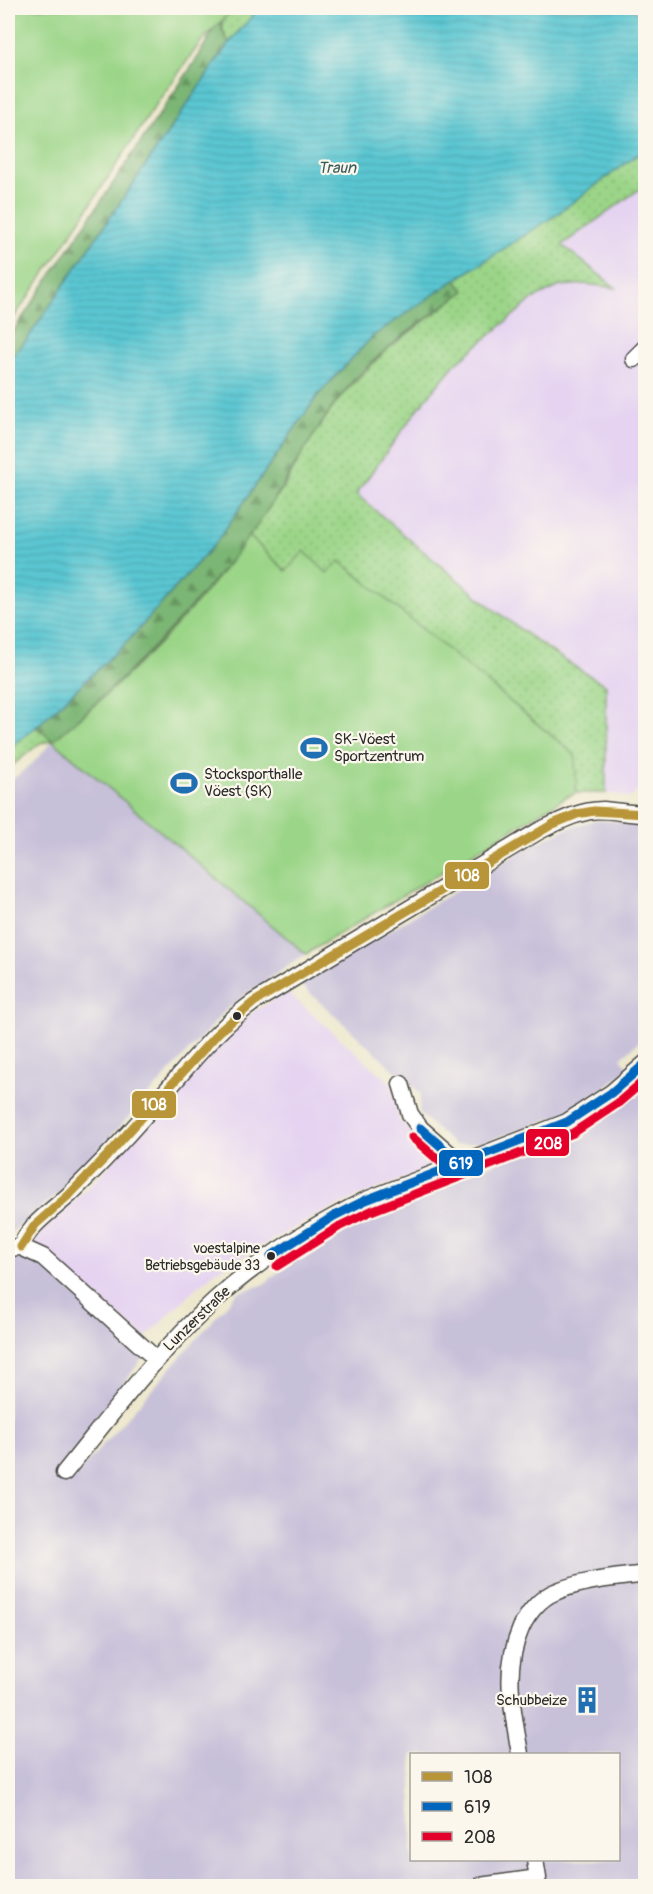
<svg xmlns="http://www.w3.org/2000/svg" width="653" height="1894" font-family="Pangolin,sans-serif">
  <defs>
    <pattern id="grass-dots" width="8" height="8" patternUnits="userSpaceOnUse" patternTransform="scale(1.5)"><rect width="8" height="8" fill="#9bd588"/><path d="M2 2h.1M6 6h.1" fill="none" stroke="#86b776" stroke-width="1.8" stroke-linecap="round"/></pattern>
    <pattern id="forest-firs" width="22" height="20" patternUnits="userSpaceOnUse" patternTransform="scale(1.5)"><rect width="22" height="20" fill="#7cb674"/><path d="M5 1l3.5 6h-7zM16 11l3.5 6h-7z" fill="#66945f"/></pattern>
    <pattern id="water-rules" width="6" height="5" patternUnits="userSpaceOnUse" patternTransform="scale(1.5)"><rect width="6" height="5" fill="#5ac6d2"/><path d="M0 2.5h6" fill="none" stroke="#4eaab4"/></pattern>
  </defs>
  <rect width="100%" height="100%" fill="#fbf7ec"/>
  <filter id="ink" filterUnits="userSpaceOnUse"><feTurbulence type="fractalNoise" baseFrequency=".0167" numOctaves="2"/><feDisplacementMap in="SourceGraphic" scale="12" xChannelSelector="R" yChannelSelector="G"/><feConvolveMatrix kernelMatrix="1 2 1 2 8 2 1 2 1" color-interpolation-filters="sRGB"/></filter>
  <filter id="wash" filterUnits="userSpaceOnUse"><feTurbulence type="fractalNoise" baseFrequency=".008" numOctaves="4" result="noise"/><feDisplacementMap in="SourceGraphic" scale="24" xChannelSelector="R" yChannelSelector="G"/><feGaussianBlur stdDeviation="1.35" result="paint"/><feColorMatrix in="noise" values="0 0 0 0 0 0 0 0 0 0 0 0 0 0 0 0 0 1.4 0 .05"/><feComposite in="paint" operator="in"/></filter>
  <g filter="url(#wash)">
    <rect width="100%" height="100%" fill="#ede8cd"/>
    <path fill="#e5d3f1" d="M645,185V785H642L631,798L606,793V685L588,675L502,616L356,494L418,409L454,365L533,299L560,286L586,284L615,288L562,245Z
      M287,992L391,1083L399,1121L434,1148L437,1157L435,1164L425,1170L348,1201L310,1219L236,1260L214,1273L194,1290L145,1338L35,1246L34,1239L97,1179L228,1034L253,1012Z"/>
    <path fill="#c7c0d9" fill-rule="evenodd" d="M53,741L306,954L250,991L226,1010L59,1193L8,1235V783L33,763Z
      M595,820L645,823V1036L621,1058L629,1068L575,1110L484,1142L454,1145L419,1113L421,1094L300,984L529,847L566,829Z
      M645,1078V1886H8V1254L19,1253L39,1263L144,1356L60,1470L72,1480L238,1292L263,1285L315,1241L339,1226L371,1210L555,1141L576,1130L599,1116ZM412,1754H618V1860H412Z"/>
    <path fill="url(#grass-dots)" stroke="#63805a" stroke-width="1.5" d="M228,8H259L229,43C222,31 218,19 228,8Z
      M645,149V185L562,245L616,288L586,284L560,286L533,299L454,365L418,409L356,494C436,561 514,634 606,685V793H576L575,755L340,561L328,573L286,571L249,536L285,485L309,441L342,395L385,351L464,291L455,280L550,219Z
      M36,727L53,741L40,743L8,769V749Z"/>
    <path fill="url(#forest-firs)" stroke="#547050" stroke-width="1.5" d="M222,14V30L229,43L28,338L8,362V339L196,60Z
      M455,280L465,291C421,322 373,354 340,397C303,445 278,501 240,549C184,619 121,683 53,741L36,727L129,640L217,541L318,395L373,336Z"/>
    <path fill="#9bd588" stroke="#63805a" stroke-width="1.5" d="M8,8H234L200,43L157,103L58,254L8,326Z
      M249,536L286,571L304,551L327,573L340,561L575,755L576,793L566,797L306,954L53,741C125,681 195,613 249,536Z"/>
    <path fill="url(#water-rules)" stroke="#42787e" stroke-width="1.5" d="M259,8H633L639,16L645,14V149L550,219L455,280L373,336L318,395L217,541L129,640L36,727L8,749V362L28,338L229,43Z"/>
  </g>
  <g filter="url(#ink)">
    <g fill="none" stroke-linecap="round" stroke-linejoin="round">
      <defs>
        <path id="minor" d="M634,359L646,347
          M401,1084L410,1114L420,1128L460,1163
          M21,1247C28,1225 53,1210 70,1194C104,1161 136,1126 167,1090C194,1059 220,1026 254,1002L537,832C558,822 579,810 603,810C617,811 631,814 646,814
          M8,1248L21,1247L43,1257L156,1359
          M64,1473C112,1414 157,1353 214,1301C258,1260 312,1227 366,1200L567,1122L611,1093L646,1063
          M520,1754C513,1709 502,1672 521,1628C528,1613 540,1598 555,1592C583,1580 616,1578 646,1574
          M480,1886L538,1878L535,1860"/>
      </defs>
      <use href="#minor" stroke="#484743" stroke-width="19"/>
      <use href="#minor" stroke="#fff" stroke-width="16"/>
      <defs>
        <path id="bus-1" d="M21,1247L35,1225L70,1194L107,1156L219,1032L254,1002L553,824L577,814L594,811L646,814"/>
        <path id="bus-2" d="M420,1128L460,1163
          M271,1256L334,1216L366,1200L567,1122L611,1093L646,1063"/>
        <path id="bus-3" d="M412,1137L452,1172
          M277,1266L340,1226L371,1211L573,1133L618,1103L646,1079"/>
      </defs>
      <use href="#bus-1" stroke="#fbf7ec" stroke-width="14"/>
      <use href="#bus-2" stroke="#fbf7ec" stroke-width="14"/>
      <use href="#bus-3" stroke="#fbf7ec" stroke-width="14"/>
      <use href="#bus-1" stroke="#b89538" stroke-width="9"/>
      <use href="#bus-2" stroke="#0065bd" stroke-width="9"/>
      <use href="#bus-3" stroke="#e4002b" stroke-width="9"/>
    </g>
  </g>
  <defs>
    <symbol id="stadium-bare" viewBox="-9 -9 18 18"><path d="M0-5a6.5 5 0 1 0 0 10a6.5 5 0 1 0 0-10ZM-3.5-1.8h7v3.6h-7Z" fill="#1f6fb2" stroke="#fbf7ec" stroke-width="2.5" paint-order="stroke"/></symbol>
    <symbol id="building-bare" viewBox="-9 -9 18 18"><path d="M-4-6H4V6H1V3H-1V6H-4ZM-2.5-4.3h1.7v1.8h-1.7ZM.8-4.3h1.7v1.8H.8ZM-2.5-1h1.7V.8h-1.7ZM.8-1h1.7V.8H.8Z" fill="#1f6fb2" stroke="#fbf7ec" stroke-width="2.5" paint-order="stroke"/></symbol>
  </defs>
  <g fill-rule="evenodd">
    <use href="#stadium-bare" x="295" y="729" width="38" height="38"/>
    <use href="#stadium-bare" x="165" y="764" width="38" height="38"/>
    <use href="#building-bare" x="568" y="1681" width="38" height="38"/>
  </g>
  <g fill="#2b2b2b" stroke="#fbf7ec" stroke-width="2">
    <circle cx="237" cy="1016" r="5"/>
    <circle cx="271" cy="1256" r="5"/>
  </g>
  <g text-anchor="middle" dominant-baseline="central" stroke-width="4.5" stroke-linejoin="round" paint-order="stroke">
    <g font-size="14" fill="#2b2b2b" stroke="#fbf7ec" text-anchor="end">
      <text x="260" y="1248">voestalpine<tspan x="260" dy="17">Betriebsgebäude 33</tspan></text>
    </g>
    <g font-size="15" fill="#2b2b2b" stroke="#fbf7ec" text-anchor="start">
      <text x="334" y="739">SK-Vöest<tspan x="334" dy="17">Sportzentrum</tspan></text>
      <text x="204" y="774">Stocksporthalle<tspan x="204" dy="17">Vöest (SK)</tspan></text>
      <text x="567" y="1700" text-anchor="end">Schubbeize</text>
    </g>
    <g font-size="15" fill="#2b2b2b" stroke="#fbf7ec">
      <text transform="translate(197 1319) rotate(-44)">Lunzerstraße</text>
    </g>
    <g font-size="16" font-style="italic" fill="#395a5d" stroke="#fbf7ec">
      <text x="337" y="168">Traun</text>
    </g>
  </g>
  <g stroke="#fbf7ec" stroke-width="2">
    <rect x="444" y="861" width="46" height="29" rx="6" fill="#b89538"/>
    <rect x="131" y="1090" width="46" height="29" rx="6" fill="#b89538"/>
    <rect x="525" y="1128" width="45" height="29" rx="6" fill="#e4002b"/>
    <rect x="438" y="1149" width="46" height="28" rx="6" fill="#0065bd"/>
  </g>
  <g font-size="16" text-anchor="middle" font-weight="bold" fill="#fff">
    <text x="467" y="881">108</text>
    <text x="154" y="1110">108</text>
    <text x="548" y="1149">208</text>
    <text x="461" y="1169">619</text>
  </g>
  <rect width="653" height="1894" fill="none" stroke="#fbf7ec" stroke-width="30"/>
  <rect x="410" y="1753" width="210" height="108" fill="#fbf7ec" stroke="#a8a59f" stroke-width="1.5"/>
  <rect x="422" y="1772" width="30" height="9" fill="#b89538" stroke="#a8a59f" stroke-width="1.5"/>
  <text x="464" y="1783" font-size="18" fill="#2b2b2b">108</text>
  <rect x="422" y="1802" width="30" height="9" fill="#0065bd" stroke="#a8a59f" stroke-width="1.5"/>
  <text x="464" y="1813" font-size="18" fill="#2b2b2b">619</text>
  <rect x="422" y="1832" width="30" height="9" fill="#e4002b" stroke="#a8a59f" stroke-width="1.5"/>
  <text x="464" y="1843" font-size="18" fill="#2b2b2b">208</text>
</svg>
